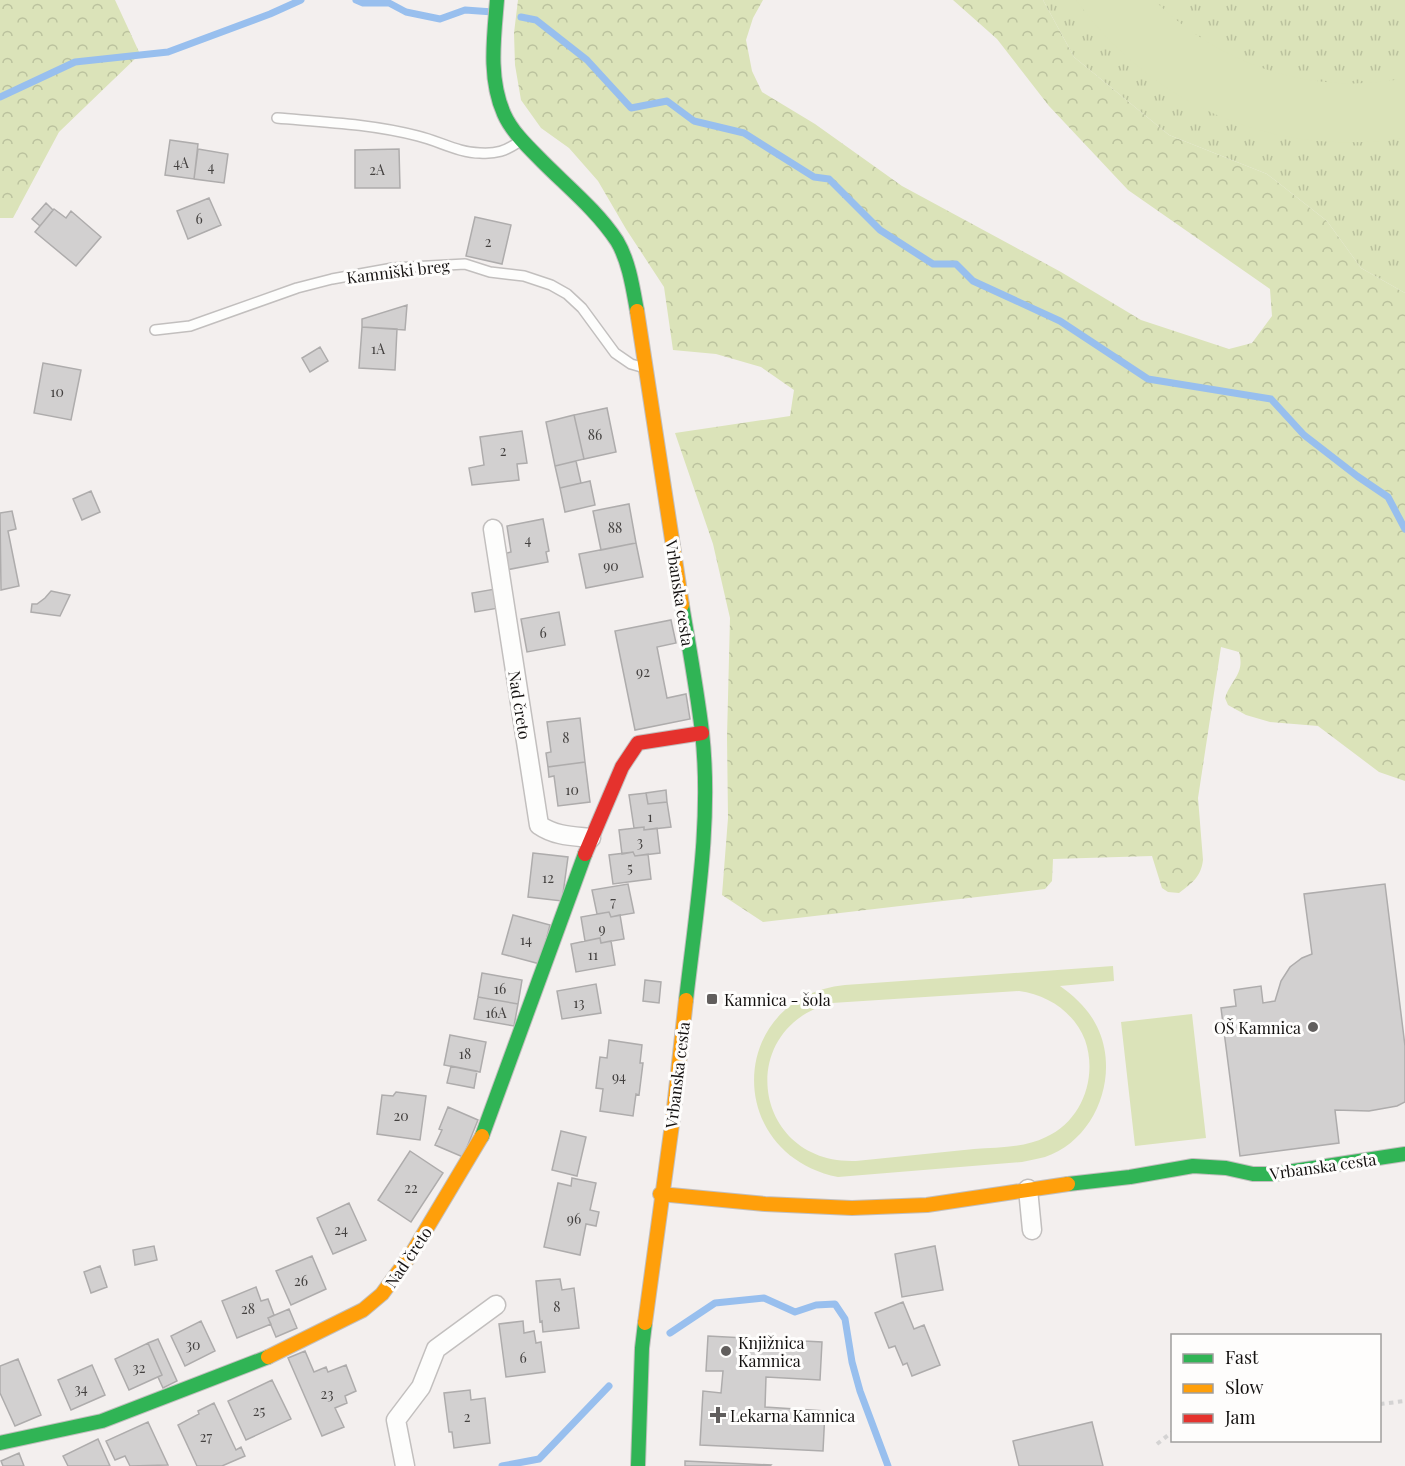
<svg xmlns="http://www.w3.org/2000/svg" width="1405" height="1466" font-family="'Playfair Display',serif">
  <defs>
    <pattern id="forest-crowns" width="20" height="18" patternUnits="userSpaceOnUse" patternTransform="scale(1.5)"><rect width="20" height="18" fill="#dbe3b9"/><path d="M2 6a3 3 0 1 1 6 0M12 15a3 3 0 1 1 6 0" fill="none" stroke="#bbc29e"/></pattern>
    <pattern id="park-tufts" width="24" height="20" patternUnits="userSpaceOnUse" patternTransform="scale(1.5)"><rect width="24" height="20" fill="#dbe3b9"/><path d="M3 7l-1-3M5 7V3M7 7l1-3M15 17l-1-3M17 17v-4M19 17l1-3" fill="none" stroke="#bbc29e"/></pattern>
  </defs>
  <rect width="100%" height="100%" fill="#f3efee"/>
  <path fill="url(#forest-crowns)" d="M0,0H115L140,54L59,132L13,218H0Z
    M518,0H763L753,18L746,40L752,71L762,92L815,124L902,186L1061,272L1141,320L1229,349L1252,343L1272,316L1270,289L1128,190L1049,106L997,39L953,0H1043L1074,57L1169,135L1267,174L1327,221L1361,268L1405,293V781L1379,772L1318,726L1270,722L1246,715L1228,705L1225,698C1232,678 1245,674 1239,652L1221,647L1198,798L1203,860C1201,877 1192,883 1179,893L1168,892L1162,888L1152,856L1053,859L1052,881L1045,889L763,922L722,895L728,818L727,737L730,618L713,544L675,433L790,416L794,390L761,367L716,354L673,350L664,287L626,229L598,181L569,148L541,128L521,100L515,65L514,33Z"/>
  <path fill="url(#park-tufts)" d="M1043,0H1405V293L1361,268L1327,221L1267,174L1169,135L1074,57Z"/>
  <path fill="#dbe3b9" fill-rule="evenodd" d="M1076,0H1154C1220,65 1313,97 1405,78V138C1274,158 1154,107 1076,0Z
    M1113,966L1114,981L1060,986C1077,998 1091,1012 1099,1031C1119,1078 1095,1140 1045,1157C1038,1159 1030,1160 1022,1162L838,1177C722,1153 728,997 845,985ZM1019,991C1048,995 1074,1012 1085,1040C1098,1077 1082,1121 1046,1137C1024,1148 998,1147 974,1149C935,1153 895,1157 856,1161C753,1165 733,1028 832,1003Z
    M1192,1014L1206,1138L1135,1146L1121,1022Z"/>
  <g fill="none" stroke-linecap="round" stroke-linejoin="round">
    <path stroke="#98bfee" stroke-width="7" d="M356,0L363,3H389L406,12L440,19L465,10L493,12
      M521,17L536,20L587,60L631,108L667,101L694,121L744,133L814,177L829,179L880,230L933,264H956L973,281L1060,321L1148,379L1271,399L1304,435L1357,476L1388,497L1405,529
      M0,97L75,62L168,52L270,14L301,0
      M670,1333L715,1303L764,1298L795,1312L816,1305L835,1304L845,1319L852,1362L860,1391L888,1466
      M502,1466L539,1459L609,1386"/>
  </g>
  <path fill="#d2d0d0" stroke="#aeacac" stroke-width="1.5" d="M170,140L198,144L194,179L165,175Z
    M198,149L228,154L224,183L194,179Z
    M399,149L400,188H355V150Z
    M209,198L221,225L188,239L177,211Z
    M46,203L53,210L40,226L32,219Z
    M54,209L66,218L71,211L101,237L76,266L35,232Z
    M475,217L511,225L502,264L466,256Z
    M407,305L405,330L362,327V319Z
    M362,327L397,329L395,370L359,368Z
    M320,347L328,361L310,372L302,358Z
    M43,363L81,370L71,420L34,413Z
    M607,408L616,452L584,459L574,415Z
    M574,415L584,459L555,466L546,422Z
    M522,431L527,463L517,464L519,480L472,485L469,468L484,465L480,437Z
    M576,461L581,483L560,488L555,466Z
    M590,481L595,505L565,512L560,488Z
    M91,491L100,512L82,520L73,499Z
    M629,504L636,543L601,550L593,511Z
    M12,511L16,529L8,531L19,586L1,590L0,513Z
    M543,519L549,551L546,552L548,562L506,570L503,554L511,552L507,526Z
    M636,543L643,577L586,588L579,554Z
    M495,589L499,608L475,612L472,593Z
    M51,591L70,595L60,616L31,612L32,604H37L45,598Z
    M559,612L565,645L527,652L521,619Z
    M671,620L676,643L657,647L667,698L686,694L690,719L635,730L615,631Z
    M580,718L585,762L548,767L546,753L551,752L547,722Z
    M585,762L590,802L558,806L554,776L549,777L548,767Z
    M666,790L667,802L648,804L646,793Z
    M646,793L648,804L667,802L671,827L644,830V827L634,828L629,795Z
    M644,827V830L657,828L660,853L635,856L633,852L622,854L619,830Z
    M633,852L635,856L648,854L651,879L613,884L609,855Z
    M533,853L568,857L562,901L528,897Z
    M628,884L634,913L611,917L609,912L597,914L592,890Z
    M1385,884L1405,1046V1102L1397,1106L1369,1111L1335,1110L1339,1143L1240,1156L1221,1008L1236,1006L1234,990L1261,986L1263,1003L1275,1001L1281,981L1290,967L1302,958L1312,954L1304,894Z
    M609,912L611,917L620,915L624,939L601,943L600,938L585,941L581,917Z
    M513,915L550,925L540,964L502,954Z
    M600,938L601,943L611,941L615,965L576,972L571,944Z
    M482,973L522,980L518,1004L478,997Z
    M645,980L661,982L659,1003L643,1001Z
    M596,984L601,1013L562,1019L557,991Z
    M478,997L518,1004L514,1026L474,1019Z
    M450,1035L486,1042L480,1072L444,1065Z
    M609,1040L642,1045L640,1063H643L639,1095L636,1094L633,1116L600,1111L603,1089L596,1088L600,1057L607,1058Z
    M451,1066L477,1071L474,1088L447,1083Z
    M396,1092L426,1096L420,1140L377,1134L382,1095L393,1096Z
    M448,1107L478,1120L463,1157L435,1145L442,1130L439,1129Z
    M561,1131L586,1137L577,1176L552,1170Z
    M410,1151L443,1173L411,1222L378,1200Z
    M572,1178L596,1183L590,1210L599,1212L596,1226L586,1224L580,1255L544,1247L558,1183L571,1186Z
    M349,1203L366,1240L333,1254L317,1218Z
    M154,1246L157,1260L135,1265L133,1250Z
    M935,1246L943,1290L902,1297L895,1254Z
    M312,1256L326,1289L291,1305L276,1271Z
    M100,1266L107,1287L91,1293L84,1272Z
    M560,1279L562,1290L574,1288L579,1328L543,1332L542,1321L540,1322L536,1281Z
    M256,1287L261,1301L268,1299L274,1315L268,1318L271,1324L237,1338L222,1301Z
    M903,1302L914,1329L924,1325L940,1365L912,1376L907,1363L903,1365L895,1346L889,1348L875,1313Z
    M289,1309L297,1328L276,1337L268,1318Z
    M201,1321L215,1351L185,1366L171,1336Z
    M523,1321L524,1333L534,1331L536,1343L541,1342L545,1372L506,1377L499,1324Z
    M708,1336L822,1342L820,1380L766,1377L765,1407L825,1411L823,1451L700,1445L703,1391L721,1393L723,1371H706Z
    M158,1339L177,1381L163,1388L158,1377L162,1375L148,1343Z
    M148,1343L162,1375L129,1390L115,1359Z
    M305,1351L314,1372L326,1367L328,1372L346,1365L356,1391L345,1396L347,1403L335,1408L344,1427L322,1436L288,1358Z
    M18,1359L41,1415L15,1426L0,1393V1366Z
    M92,1365L105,1395L71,1410L58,1380Z
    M272,1380L291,1419L246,1440L228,1401Z
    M470,1390L471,1400L485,1398L490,1443L454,1448L452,1432H449L444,1393Z
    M214,1403L236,1450L241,1447L245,1456L222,1466H197L178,1425L199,1414L198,1411Z
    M148,1422L168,1465L130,1466L125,1456L115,1460L106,1441Z
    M1092,1422L1103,1466H1019L1013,1441Z
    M98,1439L110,1466H68L63,1456Z
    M19,1453L24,1466H3L1,1461Z
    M685,1461L771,1465L770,1466H685Z"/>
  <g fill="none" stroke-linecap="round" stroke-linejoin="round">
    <defs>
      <path id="lane" d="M277,118C324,122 372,124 418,136C439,141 459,153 480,153C497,154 505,151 519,142
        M155,330L190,326L297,288L332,279L393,268L465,264L490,272L524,276L551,285L567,294L582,308L615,353L631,364L645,368"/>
      <path id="street" d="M493,529L539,825C555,836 572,836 591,838
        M1028,1189L1032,1230
        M405,1466L396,1420L421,1387L436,1349L496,1305"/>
      <path id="fast" d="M497,0C494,37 488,78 504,114C511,130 525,144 538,157C564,184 596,209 617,241C629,261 633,289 637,311
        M682,605C689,647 697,690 702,732C712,821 696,912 686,1000
        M482,1136L585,854
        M1068,1184L1130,1177L1193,1166L1226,1168L1253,1174H1274L1405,1154
        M0,1443L102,1421L268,1357
        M638,1466L642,1348L645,1323"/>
      <path id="slow" d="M637,311L682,605
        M660,1194L765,1204L852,1208L927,1205L1068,1184
        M645,1323L673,1117L686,1000
        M268,1357L363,1310L382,1294L412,1253L482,1136"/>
      <path id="jam" d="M585,854L622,767L638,743L702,733"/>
    </defs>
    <use href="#lane" stroke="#c2bfbe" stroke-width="12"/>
    <use href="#street" stroke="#c2bfbe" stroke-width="21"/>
    <use href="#fast" stroke="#c2bfbe" stroke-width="16"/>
    <use href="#slow" stroke="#c2bfbe" stroke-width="16"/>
    <use href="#jam" stroke="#c2bfbe" stroke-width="16"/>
    <path stroke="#d4d3d3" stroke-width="4" stroke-dasharray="4.5 4.5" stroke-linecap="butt" d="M1380,1404L1405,1401
      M1157,1444L1172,1432"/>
    <use href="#lane" stroke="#fdfdfc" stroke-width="9"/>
    <use href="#street" stroke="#fdfdfc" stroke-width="18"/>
    <use href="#fast" stroke="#30b455" stroke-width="14"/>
    <use href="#slow" stroke="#ff9f0a" stroke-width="14"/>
    <use href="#jam" stroke="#e5322d" stroke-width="14"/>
  </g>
  <g fill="#615e5d" stroke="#fefdfc" stroke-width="2">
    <rect x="706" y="993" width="12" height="12" rx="3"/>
    <circle cx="1313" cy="1027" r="6"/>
    <circle cx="726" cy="1351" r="6"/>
    <path d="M715 1406h6v6h6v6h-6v6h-6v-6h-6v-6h6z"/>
  </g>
  <g text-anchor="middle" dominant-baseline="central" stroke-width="6" stroke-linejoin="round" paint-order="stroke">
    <g font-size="14" fill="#43403f">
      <text x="181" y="162">4A</text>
      <text x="211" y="166">4</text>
      <text x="377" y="169">2A</text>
      <text x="199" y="218">6</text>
      <text x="488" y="241">2</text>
      <text x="378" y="348">1A</text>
      <text x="57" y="391">10</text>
      <text x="595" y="434">86</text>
      <text x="503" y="450">2</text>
      <text x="615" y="527">88</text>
      <text x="528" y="539">4</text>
      <text x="611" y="565">90</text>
      <text x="543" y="632">6</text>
      <text x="643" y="671">92</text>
      <text x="566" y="737">8</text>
      <text x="572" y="789">10</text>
      <text x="650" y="816">1</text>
      <text x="640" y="841">3</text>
      <text x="630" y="867">5</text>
      <text x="548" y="877">12</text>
      <text x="613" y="901">7</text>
      <text x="602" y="928">9</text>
      <text x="526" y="939">14</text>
      <text x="593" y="954">11</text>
      <text x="500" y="988">16</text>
      <text x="579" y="1002">13</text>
      <text x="496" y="1012">16A</text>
      <text x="465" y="1053">18</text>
      <text x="619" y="1076">94</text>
      <text x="401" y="1115">20</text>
      <text x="411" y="1187">22</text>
      <text x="574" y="1218">96</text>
      <text x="341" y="1229">24</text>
      <text x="301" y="1280">26</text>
      <text x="557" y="1306">8</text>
      <text x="248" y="1308">28</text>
      <text x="193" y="1344">30</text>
      <text x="523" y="1357">6</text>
      <text x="139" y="1367">32</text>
      <text x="81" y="1388">34</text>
      <text x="327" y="1393">23</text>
      <text x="259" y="1410">25</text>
      <text x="467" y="1416">2</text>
      <text x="206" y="1436">27</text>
    </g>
    <g font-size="16" fill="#13100f" stroke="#fefdfc">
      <text transform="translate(398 271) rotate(-7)">Kamniški breg</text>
      <text transform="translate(680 593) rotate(81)">Vrbanska cesta</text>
      <text transform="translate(520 705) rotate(81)">Nad čreto</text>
      <text transform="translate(677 1075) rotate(-83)">Vrbanska cesta</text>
      <text transform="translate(1323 1166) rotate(-8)">Vrbanska cesta</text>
      <text transform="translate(408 1257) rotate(-56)">Nad čreto</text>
    </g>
    <g font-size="16" fill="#13100f" stroke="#fefdfc" text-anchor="start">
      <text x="724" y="999">Kamnica - šola</text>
      <text x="1301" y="1027" text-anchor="end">OŠ Kamnica</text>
      <text x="738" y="1342">Knjižnica<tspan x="738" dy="18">Kamnica</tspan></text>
      <text x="730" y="1415">Lekarna Kamnica</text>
    </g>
  </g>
  <rect x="1171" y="1334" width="210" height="108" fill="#fefdfc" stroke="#a09e9d" stroke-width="1.5"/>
  <rect x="1183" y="1354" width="30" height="9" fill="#30b455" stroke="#a09e9d" stroke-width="1.5"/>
  <text x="1225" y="1364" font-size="18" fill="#13100f">Fast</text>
  <rect x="1183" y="1384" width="30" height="9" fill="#ff9f0a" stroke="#a09e9d" stroke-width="1.5"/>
  <text x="1225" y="1394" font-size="18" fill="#13100f">Slow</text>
  <rect x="1183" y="1414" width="30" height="9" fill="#e5322d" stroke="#a09e9d" stroke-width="1.5"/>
  <text x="1225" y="1424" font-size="18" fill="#13100f">Jam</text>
</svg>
